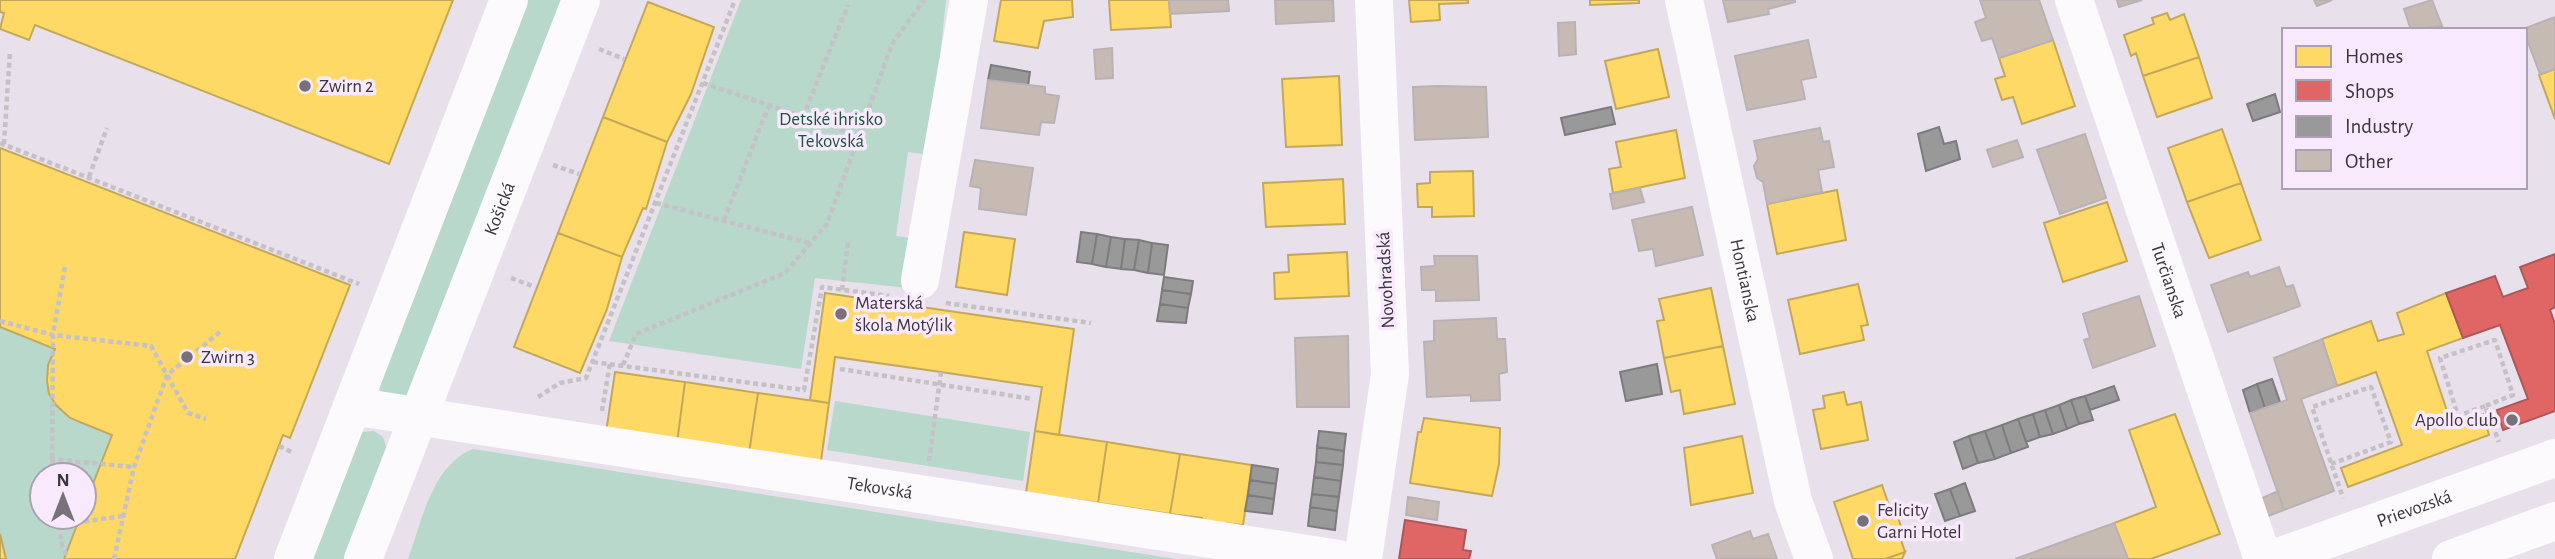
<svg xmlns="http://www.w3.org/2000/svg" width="2555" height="559" font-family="'Alegreya Sans',sans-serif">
  <rect width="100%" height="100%" fill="#e8e0eb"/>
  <path fill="#b7d8cb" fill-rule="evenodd" d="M527,0H563L410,392L400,401L387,400L379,388Z
    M741,0H946L930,155L908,152L896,236L917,239L908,288L815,278L801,369L609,341Z
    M0,258L65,266L151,559H6L0,534ZM42,475H84V517H42Z
    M835,401L1030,432L1023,481L827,450Z
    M374,431L383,437L387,449L344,559H309L361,432Z
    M473,449L1176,559H408C422,521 432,465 473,449Z"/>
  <path fill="#ffd966" stroke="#c4a85a" stroke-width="2" d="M0,0H453L389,164L35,25L29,40L0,29L4,13L0,12Z
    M1001,0H1072L1073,17L1044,21L1038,48L994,41Z
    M1109,0H1169L1171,27L1111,30Z
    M1409,0H1468V3L1439,4L1440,20L1411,22Z
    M1590,0H1639V3L1590,5Z
    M648,2L714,27L691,94L667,142L603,117Z
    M2167,13L2170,20L2184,14L2199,57L2143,76L2136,53L2131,56L2124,35L2154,24L2152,18Z
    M2053,40L2075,106L2022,124L2013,97L2002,100L1995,79L2005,76L1999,58Z
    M1658,49L1669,97L1616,109L1605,61Z
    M2199,57L2212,98L2157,117L2143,76Z
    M2555,69V119L2539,75Z
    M1339,76L1342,145L1286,147L1282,79Z
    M603,117L667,142L646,209L643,208L622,257L558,233Z
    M2222,129L2241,183L2187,202L2168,148Z
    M1676,130L1685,178L1613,193L1609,169L1621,167L1616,142Z
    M0,148L350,285L290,438L283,435L235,559H64L80,517H84V507L112,435L70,418L56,405L49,394L47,381L48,365L55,349L0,327Z
    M1473,171L1474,216L1432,217V207H1418L1417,184L1430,183V172Z
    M1343,179L1345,224L1266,227L1263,183Z
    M2241,183L2261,240L2209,258L2187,202Z
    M1837,190L1846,240L1777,254L1767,204Z
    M2107,202L2127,261L2063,282L2044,223Z
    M964,232L1015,239L1007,295L956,287Z
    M558,233L622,257L607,309L580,373L514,347Z
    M1347,252L1349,296L1275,299L1274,273L1289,272L1288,255Z
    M1858,284L1868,325L1861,326L1864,340L1800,354L1788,300Z
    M1711,288L1723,346L1664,358L1657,321L1664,320L1659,299Z
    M825,293L1074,329L1059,435L1035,431L1042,387L941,372L835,357L829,403L810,400Z
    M2446,293L2463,338L2427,351L2452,426L2483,414L2489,435L2348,487L2341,468L2402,445L2376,372L2337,386L2322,339L2371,321L2378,341L2404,334L2397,313Z
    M1723,346L1735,404L1684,414L1680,390L1671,392L1664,358Z
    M615,372L685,382L677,443L606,433Z
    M685,382L758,393L749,453L677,443Z
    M1844,392L1847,405L1861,402L1868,440L1821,449L1813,410L1825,408L1823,396Z
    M758,393L829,403L821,461L749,453Z
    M2175,414L2220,534L2151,559H2128L2114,523L2156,507L2129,430Z
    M1424,418L1500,428L1499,464L1492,496L1410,483L1418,432H1421Z
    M1035,431L1107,442L1098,503L1026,493Z
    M1742,436L1753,493L1691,505L1684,448Z
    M1107,442L1180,454L1170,514L1098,503Z
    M1180,454L1252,465L1243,525L1202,521V518L1170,514Z
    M1882,485L1892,514L1898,517L1902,530L1898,531L1905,552L1885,559H1853L1834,502Z
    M0,534L6,559H0Z
    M1905,552L1902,559H1885Z"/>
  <path fill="#e06666" stroke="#ae575a" stroke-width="2" d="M2555,254V307L2550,310L2555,324V411L2503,430L2497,410L2528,399L2500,325L2463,338L2446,293L2495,276L2503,297L2528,288L2520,267Z
    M1405,520L1466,530L1463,550L1471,551L1469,559H1399Z"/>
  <path fill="#999" stroke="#7d7b7d" stroke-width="2" d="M991,65L1030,72L1028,86L988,80Z
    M2275,94L2280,112L2253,121L2247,104Z
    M1611,107L1615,124L1565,135L1561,118Z
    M1939,127L1944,144L1956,141L1960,159L1926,171L1918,134Z
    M1081,232L1097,234L1092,264L1077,262Z
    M1097,234L1111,237L1106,267L1092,264Z
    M1111,237L1125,239L1121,269L1106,267Z
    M1125,239L1139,240L1134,270L1121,269Z
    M1139,240L1152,243L1148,273L1134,270Z
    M1152,243L1168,245L1164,275L1148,273Z
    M1164,277L1193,281L1191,294L1162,290Z
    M1162,290L1191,294L1188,308L1160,304Z
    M1160,304L1188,308L1186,323L1157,321Z
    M1657,364L1662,394L1626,401L1620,372Z
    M2272,379L2280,402L2265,408L2257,384Z
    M2257,384L2265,408L2250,413L2243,390Z
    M2114,386L2119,400L2090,410L2085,396Z
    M2085,396L2093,420L2079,424L2071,400Z
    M2071,400L2079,424L2067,429L2059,405Z
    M2059,405L2067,429L2053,434L2045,410Z
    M2045,410L2053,434L2040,437L2033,414Z
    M2033,414L2040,437L2026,442L2018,419Z
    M2018,419L2028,447L2011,453L2002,425Z
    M2002,425L2011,453L1995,459L1985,431Z
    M1319,431L1346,434L1344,451L1317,447Z
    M1985,431L1995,459L1978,463L1969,436Z
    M1969,436L1978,463L1963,469L1954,442Z
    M1317,447L1344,451L1343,465L1316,462Z
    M1316,462L1343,465L1341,481L1314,477Z
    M1252,465L1278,469L1276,484L1250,480Z
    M1314,477L1341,481L1339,497L1312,494Z
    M1250,480L1276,484L1274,499L1248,495Z
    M1965,483L1975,511L1960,516L1950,489Z
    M1950,489L1960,516L1945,521L1935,494Z
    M1312,494L1339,497L1337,511L1310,507Z
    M1248,495L1274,499L1272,514L1245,511Z
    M1310,507L1337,511L1335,530L1308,526Z"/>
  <path fill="#c7bab3" stroke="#b9b2b4" stroke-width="2" d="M1169,0H1228L1229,11L1170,14Z
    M1275,0H1333L1334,21L1276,24Z
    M1723,0H1795V2L1768,9L1769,14L1728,22Z
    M1980,0H2039L2053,40L1999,58L1992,38L1982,41L1975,22L1986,18Z
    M2117,0H2142L2119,7Z
    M2314,0H2332L2317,6Z
    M2432,0L2442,26L2411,30L2404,9Z
    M2555,17V69L2540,74L2523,29Z
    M1575,22L1576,54L1559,56L1558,23Z
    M1808,40L1816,77L1801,80L1805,99L1747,110L1735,56Z
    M1112,48L1113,78L1096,79L1094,50Z
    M988,80L1045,87V94L1059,96L1054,123L1041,122L1039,135L981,128Z
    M1438,86L1486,87L1488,137L1415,140L1413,87Z
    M1820,128L1823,142L1829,141L1834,167L1818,170L1822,192L1767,204L1763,182L1757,178L1754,166L1758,159L1754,141Z
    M2085,134L2106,198L2060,214L2037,150Z
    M2017,140L2023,157L1993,167L1987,150Z
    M975,160L1033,168L1026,215L979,209L981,188L970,186Z
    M1640,188L1644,202L1613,209L1610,194Z
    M1692,207L1703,255L1656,266L1653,249L1639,251L1632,220Z
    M1434,256H1477L1479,300L1436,301V290H1422L1421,267L1435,266Z
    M2279,267L2286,287L2293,285L2300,306L2228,332L2211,285L2248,272L2250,277Z
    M2139,296L2155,346L2093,368L2084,340L2090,338L2083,314Z
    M1496,318L1497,339H1505L1507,372L1499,374L1500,400L1471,401V395L1427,397L1424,342L1434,341V321Z
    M1348,336L1349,407H1297L1295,338Z
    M2322,339L2337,386L2301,399L2334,491L2284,510L2250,413L2287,400L2274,358Z
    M2278,491L2284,510L2266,517L2260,499Z
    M1408,497L1439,502L1437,520L1406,515Z
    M2114,523L2128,559H2015Z
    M1750,531L1753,539L1768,534L1777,559H1717L1712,545Z"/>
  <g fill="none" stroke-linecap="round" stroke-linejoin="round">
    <path stroke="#c5c1c6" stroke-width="4.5" stroke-dasharray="5 3.5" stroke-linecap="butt" d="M599,49L624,59
      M703,83L861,136
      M803,117L848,5
      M0,143L359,284
      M4,144L10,51
      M553,165L579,174
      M89,177L107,128
      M656,203L809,243
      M724,220L769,105
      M511,278L535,287
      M842,290L848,242
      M946,303L1091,323
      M0,321L53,335L151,346L188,413L206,419
      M593,362L804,390L822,287L889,296
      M623,365L636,334L785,273L827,224L892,44L924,0
      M840,369L1033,399
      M538,397L560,383L586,378L735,0
      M2485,406L2458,416L2440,358L2495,340L2513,395L2485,406L2499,442
      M602,411L610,363
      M279,446L294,453
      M50,459L134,467
      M929,461L941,372
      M2331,464L2391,442L2371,387L2312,407L2340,489L2343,498
      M52,475L53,335L65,266
      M58,517L62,545L68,559
      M59,525L123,516
      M114,559L134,467L167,375L220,332"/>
    <g stroke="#fcfafc" stroke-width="38">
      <path id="s1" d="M1684,0L1793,501L1814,559"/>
      <path id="s2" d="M2074,0L2263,559"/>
      <path d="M920,280L969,0"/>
      <path id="s3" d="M352,406L1339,559"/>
      <path d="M293,559L509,0"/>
      <path id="s4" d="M363,559L581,0"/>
      <path d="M1363,559L1390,374L1374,0"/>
    </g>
    <g stroke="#fcfafc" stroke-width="38">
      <path id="s5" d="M2273,559L2555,458"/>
      <path d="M2451,559L2555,521"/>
    </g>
  </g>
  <g fill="#78717a" stroke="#f8e9fd" stroke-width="2.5">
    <circle cx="305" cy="86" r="7"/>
    <circle cx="841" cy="314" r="7"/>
    <circle cx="187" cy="357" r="7"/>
    <circle cx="2512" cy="420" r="7"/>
    <circle cx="1863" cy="521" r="7"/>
  </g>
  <g text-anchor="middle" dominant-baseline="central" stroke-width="7" stroke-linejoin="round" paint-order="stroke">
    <g font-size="19" fill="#3b353d" stroke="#f8e9fd" text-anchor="start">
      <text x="319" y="86">Zwirn 2</text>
      <text x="855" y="303">Materská<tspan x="855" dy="22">škola Motýlik</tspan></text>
      <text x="201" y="357">Zwirn 3</text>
      <text x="2498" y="420" text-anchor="end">Apollo club</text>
      <text x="1877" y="510">Felicity<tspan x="1877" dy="22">Garni Hotel</tspan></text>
    </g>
    <g font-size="19" fill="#1b563d" stroke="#f8e9fd">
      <text x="831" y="119">Detské ihrisko<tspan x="831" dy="22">Tekovská</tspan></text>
    </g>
    <g font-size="19" fill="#3b353d" stroke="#f8e9fd">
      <text stroke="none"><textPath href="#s4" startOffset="376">Košická</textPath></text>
      <text stroke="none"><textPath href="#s2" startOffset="296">Turčianska</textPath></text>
      <text transform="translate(1386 280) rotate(-93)">Novohradská</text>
      <text stroke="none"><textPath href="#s1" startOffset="287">Hontianska</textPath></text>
      <text stroke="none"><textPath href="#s3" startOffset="534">Tekovská</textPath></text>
      <text stroke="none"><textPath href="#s5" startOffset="150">Prievozská</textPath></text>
    </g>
  </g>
  <rect x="2282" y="28" width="245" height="161" fill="#f8e9fd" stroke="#aca1b0" stroke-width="2"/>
  <rect x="2296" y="46" width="35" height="21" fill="#ffd966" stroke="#aca1b0" stroke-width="2"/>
  <text x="2345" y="63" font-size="21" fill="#3b353d">Homes</text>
  <rect x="2296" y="80" width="35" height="21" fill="#e06666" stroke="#aca1b0" stroke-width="2"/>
  <text x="2345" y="98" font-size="21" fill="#3b353d">Shops</text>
  <rect x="2296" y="116" width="35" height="21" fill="#999999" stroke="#aca1b0" stroke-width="2"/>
  <text x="2345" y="133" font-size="21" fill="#3b353d">Industry</text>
  <rect x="2296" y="150" width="35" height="21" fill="#c7bab3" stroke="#aca1b0" stroke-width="2"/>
  <text x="2345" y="168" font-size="21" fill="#3b353d">Other</text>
  <g transform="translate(63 496)"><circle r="33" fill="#f8e9fd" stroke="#aca1b0" stroke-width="2"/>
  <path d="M0-5L12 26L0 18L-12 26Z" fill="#78717a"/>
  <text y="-10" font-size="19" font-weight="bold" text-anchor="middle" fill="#3b353d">N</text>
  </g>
</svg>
